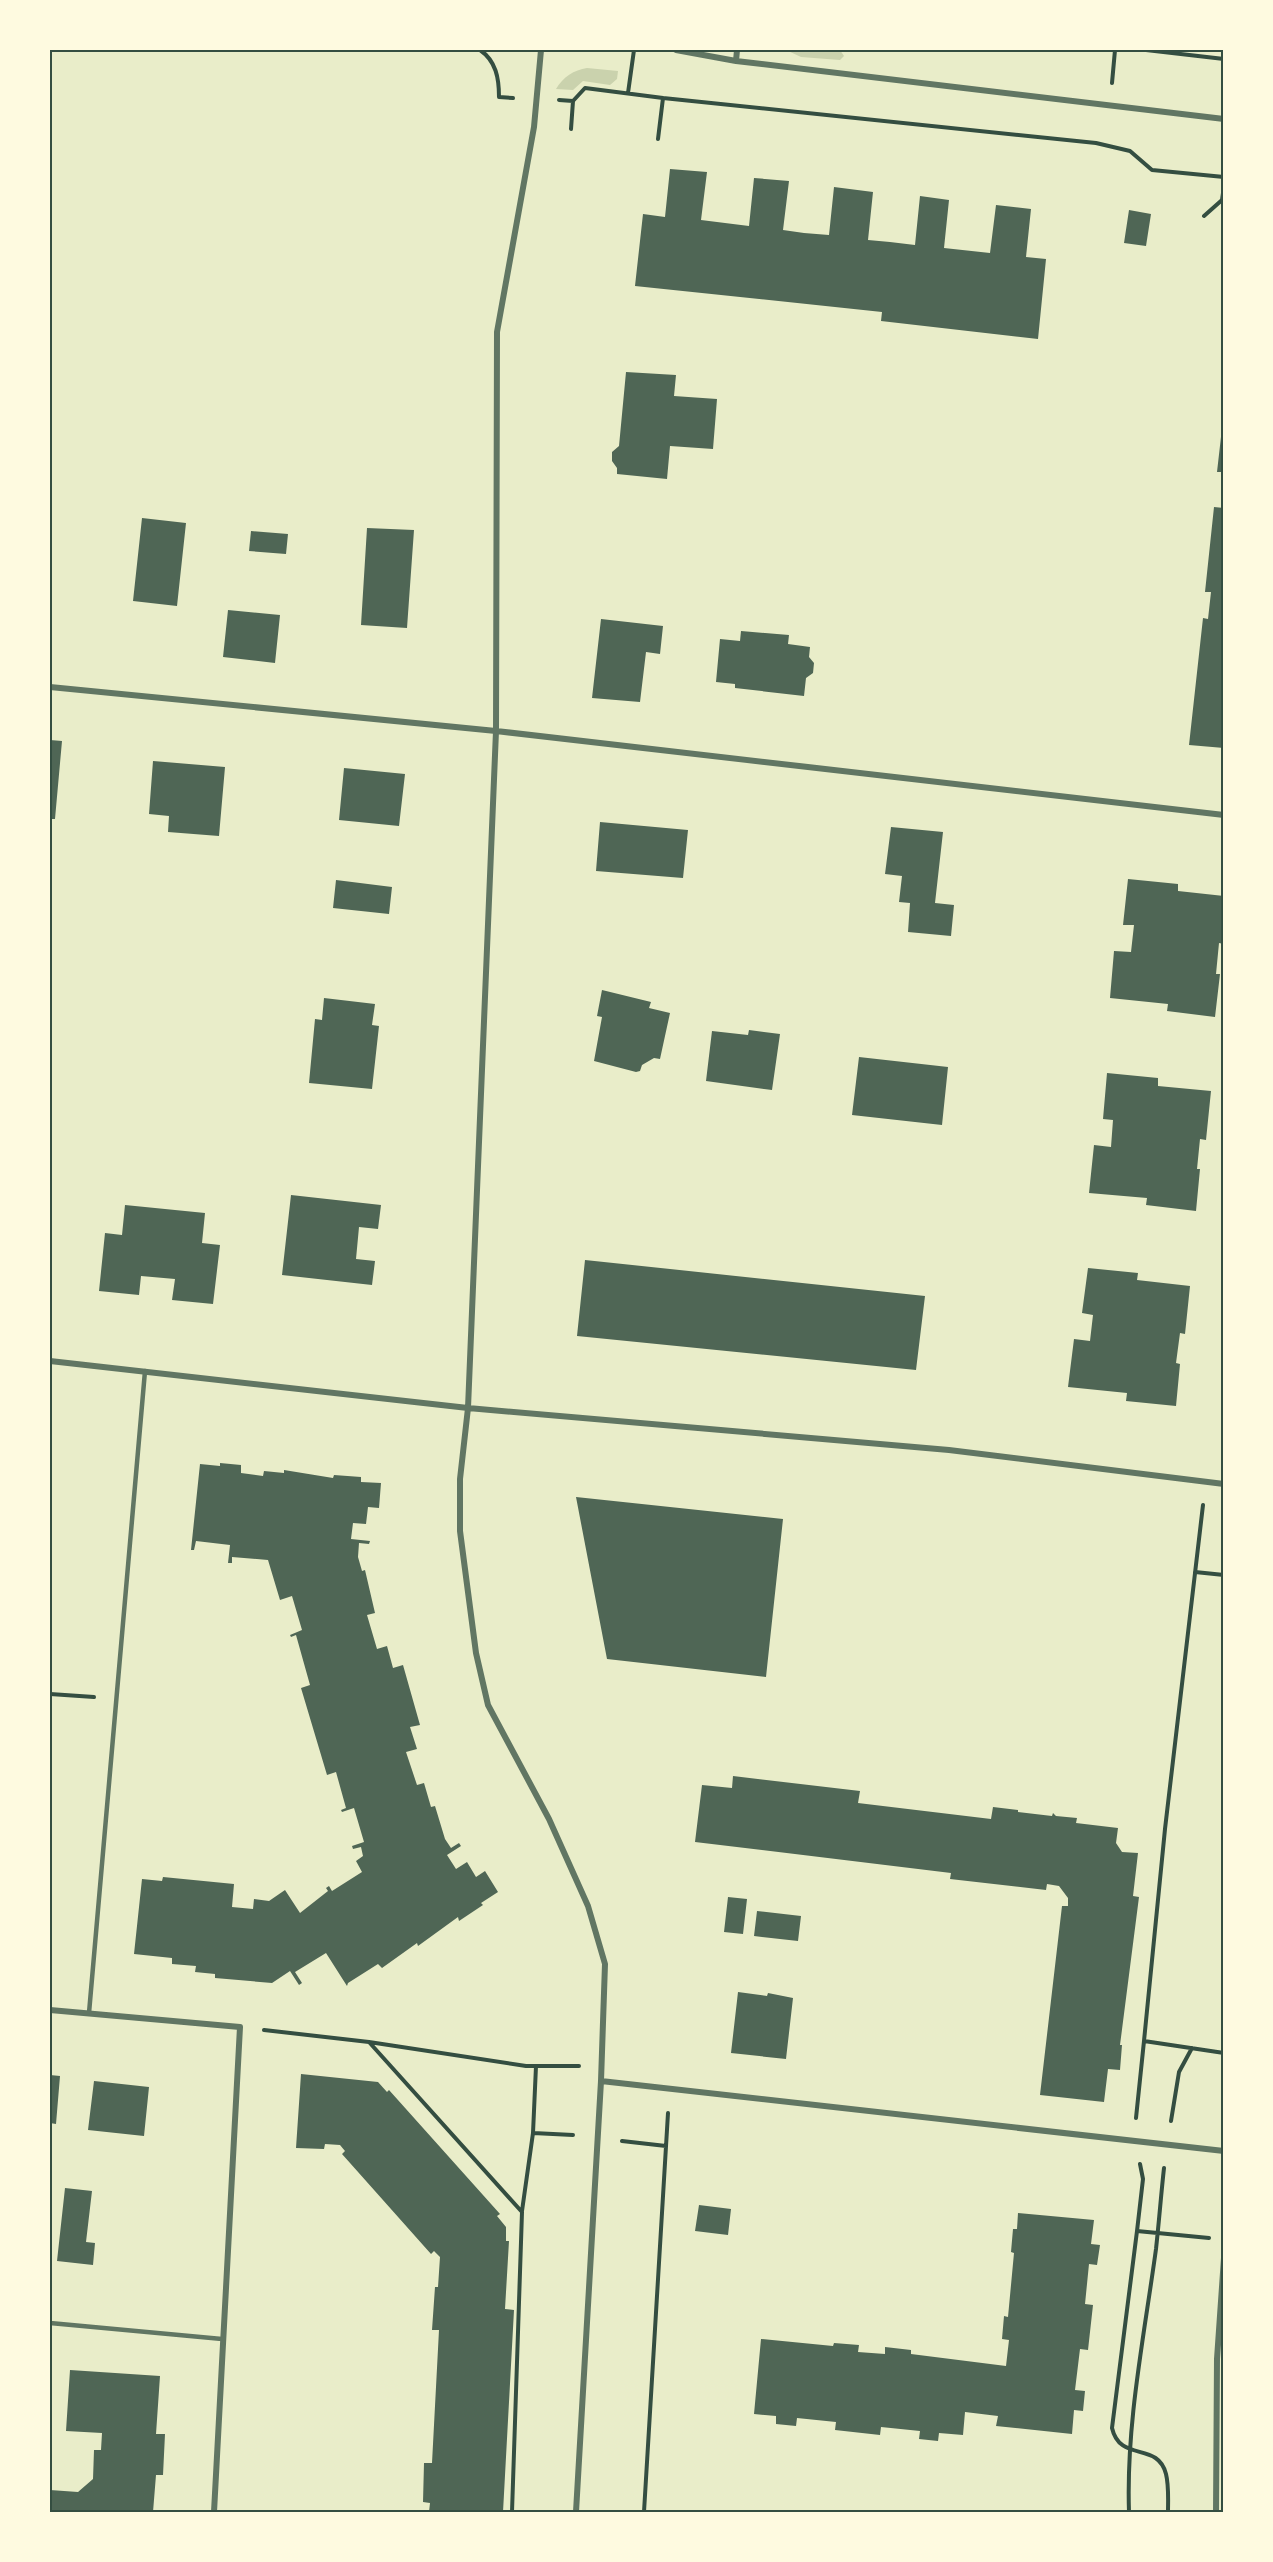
<svg xmlns="http://www.w3.org/2000/svg" width="1273" height="2562" font-family="Merriweather,serif">
  <rect width="100%" height="100%" fill="#e9edc9"/>
  <path fill="#cad2ad" d="M786,50H840L844,56L840,60L801,57Z
    M587,68L618,71L617,79L610,85L583,81L573,90L556,89C563,77 574,70 587,68Z"/>
  <path fill="#4f6655" d="M670,169L707,172L701,220L749,226L754,178L789,181L783,230L804,233L829,235L834,187L873,192L868,240L890,242L915,245L920,196L949,200L944,248L990,253L996,205L1031,209L1026,257L1046,259L1038,339L881,321L882,312L635,286L643,214L665,217Z
    M1129,210L1151,214L1146,246L1124,243Z
    M626,372L676,375L674,396L717,399L713,449L670,446L667,479L617,474V468L612,461V452L619,446Z
    M1222,428H1224V472H1217Z
    M1214,507L1224,508V748L1189,745L1203,618L1208,619L1211,592H1205Z
    M142,518L186,523L177,606L133,601Z
    M367,528L414,530L407,628L361,625Z
    M251,531L288,534L286,554L249,551Z
    M228,610L280,615L275,663L223,657Z
    M601,619L663,626L660,654L646,652L640,702L592,698Z
    M741,631L789,635L788,644L810,647L809,657L814,663L813,673L806,678L804,696L735,688V684L716,682L720,639L740,641Z
    M50,740L62,741L55,819H50Z
    M153,761L225,767L219,836L168,832L169,816L149,814Z
    M344,768L405,774L399,826L339,820Z
    M600,822L688,830L683,878L596,871Z
    M891,827L943,832L935,903L954,905L951,936L908,932L910,903L899,902L902,876L885,874Z
    M1128,879L1178,884V891L1224,896V944L1219,943L1216,974H1220L1215,1017L1167,1011L1168,1004L1110,998L1114,951L1131,952L1134,925H1123Z
    M336,880L392,887L389,914L333,908Z
    M602,990L651,1002L649,1008L670,1013L660,1059L654,1058L642,1065L640,1071L636,1072L594,1061L602,1017L597,1016Z
    M324,998L375,1004L372,1025L379,1026L372,1089L309,1083L315,1019L322,1020Z
    M749,1030L780,1034L772,1090L706,1081L712,1031L748,1035Z
    M859,1057L948,1067L942,1125L852,1115Z
    M1107,1073L1158,1078V1086L1211,1091L1206,1140L1200,1139L1197,1169H1200L1196,1211L1146,1205L1147,1198L1089,1193L1094,1145L1111,1147L1113,1120L1103,1119Z
    M291,1195L381,1205L378,1229L359,1227L356,1259L375,1261L372,1285L282,1275Z
    M125,1205L205,1213L202,1243L220,1245L213,1304L172,1300L175,1279L141,1276L139,1295L99,1291L105,1233L122,1235Z
    M585,1260L925,1296L916,1370L577,1336Z
    M1088,1268L1138,1273L1137,1280L1190,1286L1185,1334L1180,1333L1176,1363L1180,1364L1176,1406L1126,1401L1127,1393L1068,1387L1074,1339L1090,1341L1093,1315L1082,1313Z
    M220,1463L241,1465V1473L263,1476L264,1471L284,1473V1470L333,1478L334,1475L361,1477V1482L381,1483L379,1508L368,1507L366,1524L353,1523L351,1539L370,1541L369,1544L359,1543L358,1557L362,1571L365,1570L375,1613L367,1615L377,1649L387,1646L393,1668L403,1665L420,1725L410,1727L417,1749L406,1752L417,1785L424,1783L431,1807L435,1806L445,1839L451,1848L459,1843L461,1846L447,1855L456,1869L467,1862L476,1877L485,1871L498,1892L481,1903L483,1905L459,1921L458,1917L418,1946L417,1943L382,1968L378,1964L348,1983L347,1986L326,1953L295,1972L302,1983L299,1985L290,1971L272,1983L215,1978V1974L195,1972L196,1966L172,1964V1958L134,1954L142,1879L162,1881L163,1877L234,1884L232,1907L253,1909L254,1899L269,1901L285,1890L300,1913L328,1891L326,1888L329,1886L332,1891L362,1872L356,1861L363,1856L361,1847L353,1849L352,1846L364,1842L354,1808L342,1812L341,1810L346,1808L336,1772L327,1775L301,1688L310,1685L296,1635L291,1637L290,1635L302,1630L292,1596L280,1600L268,1560L232,1557V1563H228L230,1545L196,1541L194,1550H191L200,1464L220,1466Z
    M576,1497L783,1519L766,1677L607,1659Z
    M733,1776L860,1791L858,1803L991,1819L993,1807L1018,1810V1812L1052,1816L1053,1813L1056,1816L1077,1818L1076,1823L1118,1828L1116,1843L1122,1852L1138,1853L1133,1896L1139,1897L1120,2045H1122L1120,2070L1108,2069L1104,2102L1040,2095L1062,1906H1068V1898L1059,1886L1047,1884L1046,1890L950,1879L951,1873L695,1842L702,1785L732,1788Z
    M728,1897L747,1899L743,1934L724,1932Z
    M757,1911L801,1916L798,1941L754,1936Z
    M738,1992L767,1996L768,1993L793,1998L786,2059L731,2053Z
    M301,2074L378,2082L387,2092L389,2090L500,2214L497,2216L506,2227V2241H509L505,2309L514,2310L503,2512H429L430,2503L423,2502L424,2463H432L439,2330H432L435,2287H438L440,2257L434,2251L431,2254L342,2154L345,2151L340,2145L325,2144L324,2149L296,2148Z
    M50,2075L60,2076L56,2124L50,2123Z
    M94,2081L149,2087L144,2136L88,2130Z
    M65,2188L92,2191L86,2242L95,2243L93,2265L57,2261Z
    M699,2205L731,2209L728,2235L695,2231Z
    M1018,2213L1094,2220L1091,2244L1100,2245L1097,2265L1089,2264L1085,2304L1093,2305L1088,2350L1080,2349L1075,2390L1085,2391L1083,2411L1074,2410L1072,2434L996,2426L998,2416L965,2412L963,2435L939,2433L938,2441L919,2439L920,2431L881,2427L880,2435L835,2430L836,2422L797,2418L796,2426L776,2424V2416L754,2414L761,2339L833,2346L834,2343L859,2345L858,2352L885,2354V2347L911,2350V2354L1006,2366L1009,2340L1002,2339L1004,2316L1008,2317L1014,2253L1011,2252L1013,2229H1017Z
    M70,2370L160,2376L156,2434H165L163,2475H156L153,2512H50V2490L78,2492L93,2479L94,2450H101L102,2433L66,2431Z"/>
  <g fill="none" stroke-linecap="round" stroke-linejoin="round">
    <path stroke="#344e41" stroke-width="4" d="M480,50C496,61 499,78 499,97L513,98
      M1146,50L1224,59
      M1112,83L1115,50
      M628,93L634,50
      M559,100L573,101L585,88L663,98
      M571,129L573,101
      M658,139L663,98L1096,143L1130,151L1152,170L1224,177
      M1204,216L1222,200L1224,186
      M1195,1572L1224,1575
      M50,1694L94,1697
      M264,2030L369,2042L526,2066H579
      M1144,2041L1165,1829L1203,1505
      M369,2042L522,2212L512,2512
      M1136,2118L1144,2041L1224,2053
      M1171,2121L1179,2072L1192,2048
      M533,2133L573,2135
      M622,2141L666,2146
      M522,2211L533,2133L536,2066
      M1137,2231L1143,2179L1140,2164
      M644,2512L668,2113
      M1129,2512C1126,2424 1144,2337 1156,2249C1159,2222 1161,2195 1164,2168
      M1168,2512C1168,2500 1169,2486 1166,2474C1158,2441 1120,2463 1112,2428L1137,2231L1209,2238"/>
    <path stroke="#617663" stroke-width="4.5" d="M89,2013L145,1371
      M50,2323L222,2339"/>
    <path stroke="#617663" stroke-width="6" d="M541,50L534,127L497,332L496,731L468,1408L460,1479V1531L476,1653L488,1705L549,1819L588,1906L605,1964L601,2081L576,2512
      M676,50L736,61L1224,119
      M736,61L737,50
      M50,687L496,731L1224,815
      M50,1361L468,1408L949,1450L1224,1484
      M50,2010L240,2027L214,2512
      M601,2081L1224,2151
      M1216,2512L1217,2359L1224,2258"/>
  </g>
  <rect width="1273" height="2562" fill="none" stroke="#fefae0" stroke-width="102"/>
  <rect x="51" y="51" width="1171" height="2460" fill="none" stroke="#344e41" stroke-width="2"/>
</svg>
